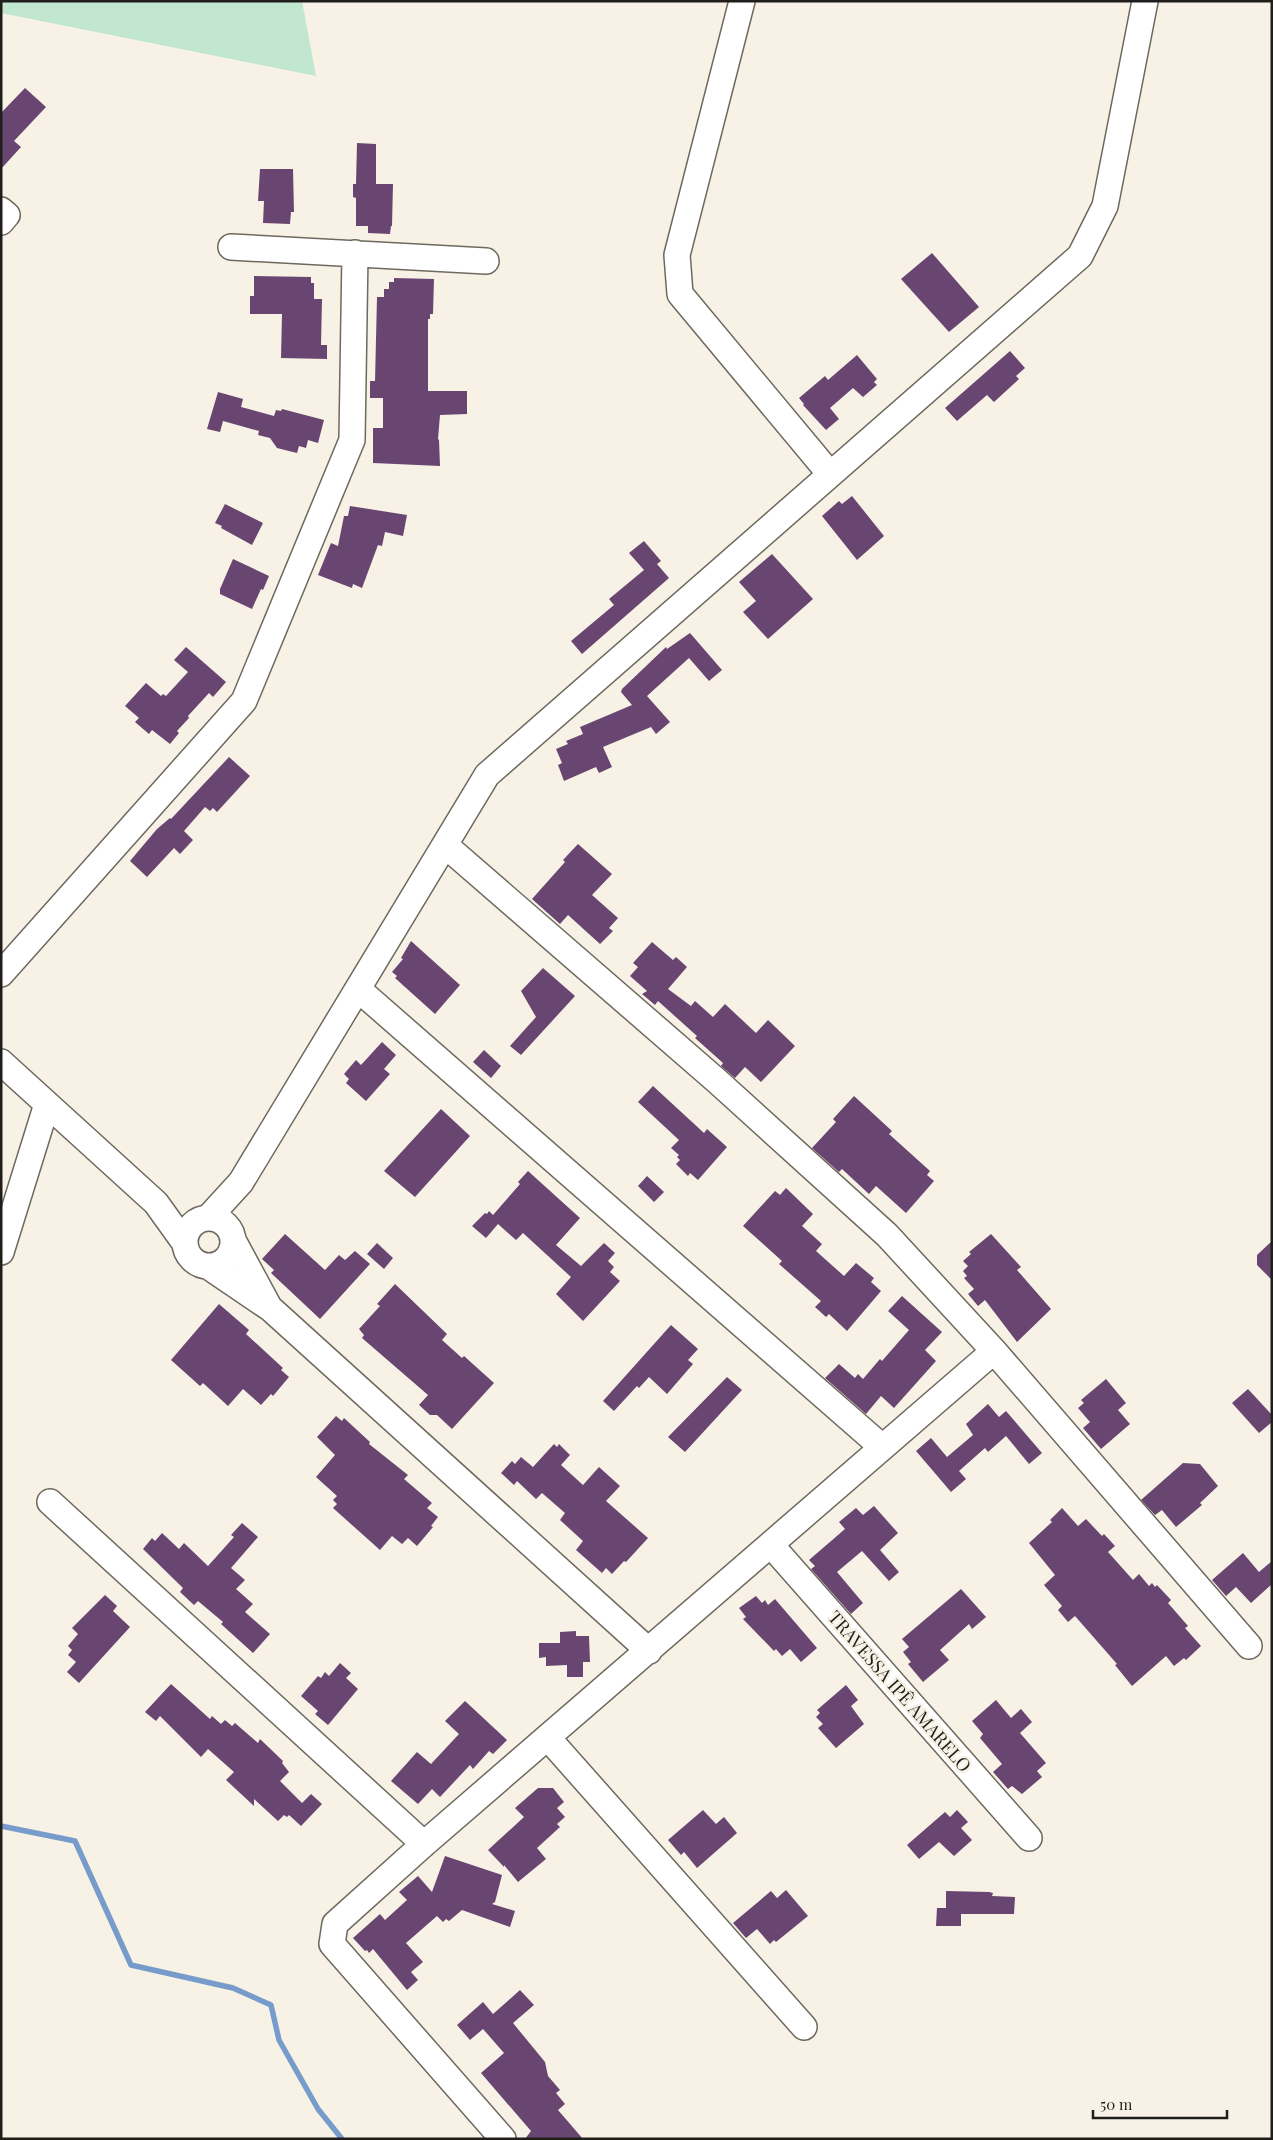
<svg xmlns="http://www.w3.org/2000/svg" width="1273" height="2140" font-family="'Playfair Display',serif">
  <rect width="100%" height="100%" fill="#f7f2e5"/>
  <path fill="#c1e7d1" d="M1,1H302L316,76L1,13Z"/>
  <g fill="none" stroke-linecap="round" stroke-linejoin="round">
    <path stroke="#779bca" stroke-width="5.5" d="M1,1826L75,1841L131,1965L233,1988L271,2005L279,2040L318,2109L342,2139"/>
  </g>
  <path fill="#694671" d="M25,88L46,107L14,141L21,147L1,169V113Z
    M357,143L376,144V184H393L392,226H391L390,234L368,233V226H356V198L353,197V184H356Z
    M260,169H293L294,212H291L290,224L263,223L264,201H258Z
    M932,253L979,307L949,332L901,279Z
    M254,276L311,277V283H314V299H322L321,345H327V359L281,358L282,314H250V296H254Z
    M394,278L434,279L433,314H430V319H428V391H467V414L440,415L438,439L439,440L440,466L373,463V428H383V398H370V381H375L377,297H384V289H389V282H394Z
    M1010,351L1025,368L1016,376L1019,379L994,402L987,395L957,421L945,408Z
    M857,355L877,379L874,382L877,385L863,397L853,388L830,408L839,419L826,430L803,405L804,404L799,398L825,376L828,380Z
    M218,392L243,399L241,407L274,416L276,410L281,411L282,409L324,420L318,443L308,440L306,448L299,446L297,453L277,448L270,438L258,435L259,431L223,421L220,432L207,429Z
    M852,496L884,536L857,560L822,516L839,501L842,504Z
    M225,504L263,523L252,545L221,528L222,526L215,523Z
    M350,506L407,515L403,536L385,532L382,546L378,545L362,588L353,584L352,588L318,575L331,543L338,546L344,516H348Z
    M644,541L661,561L657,564L669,578L582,654L571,641L614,605L609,599L644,570L629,553Z
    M772,554L813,599L768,639L743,612L756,601L739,582Z
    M233,559L269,576L263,590L261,589L252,609L220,594V589Z
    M690,633L722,670L709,681L689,658L647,696L670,722L656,734L651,727L603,747L612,767L599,773L596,767L564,781L558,765L562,763L556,749L568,744L566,741L583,734L580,727L632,705L621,692L622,689L666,647L667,649Z
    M186,647L226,682L213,697L209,693L188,716L189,718L177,731L179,733L170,744L152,730L149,734L135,722L139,718L125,706L146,683L161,696L163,694L166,696L188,672L174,660Z
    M229,757L250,776L217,812L213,808L210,811L205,807L184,831L193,840L180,854L174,848L147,877L130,861L157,829L170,818L171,819Z
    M578,844L612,874L592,895L618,918L609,928L613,931L600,944L568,915L560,924L532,899L565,862L563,860Z
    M411,941L460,985L435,1014L395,978L397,976L392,972L403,959L401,958Z
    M652,942L673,960L676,957L687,967L668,989L691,1006L695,1001L713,1017L725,1004L756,1033L768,1020L795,1046L761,1082L745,1067L735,1078L721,1066L723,1063L695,1038L697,1036L658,1001L655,1005L642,994L647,991L630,976L638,967L633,963Z
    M543,968L575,996L521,1055L510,1046L536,1017L521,991Z
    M382,1042L396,1055L384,1069L390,1074L366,1101L346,1083L349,1079L344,1074L356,1060L361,1065Z
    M484,1050L501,1066L491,1078L473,1062Z
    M653,1086L704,1133L707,1129L727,1147L698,1180L690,1173L688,1176L676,1164L680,1160L677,1157L679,1155L671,1148L679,1140L638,1102Z
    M854,1096L892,1131L889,1134L930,1171L927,1175L934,1181L906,1213L876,1186L869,1194L842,1169L839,1172L812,1148L836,1122L833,1119Z
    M441,1109L470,1136L415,1197L384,1171Z
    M528,1171L580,1218L556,1245L581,1266L604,1243L615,1253L608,1261L614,1267L610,1272L620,1281L583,1321L556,1294L571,1277L523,1233L516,1240L498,1224L486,1238L472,1226L485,1213L487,1214L489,1211L493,1215L520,1184L518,1182Z
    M647,1176L664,1192L654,1202L638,1186Z
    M786,1188L813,1214L802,1226L822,1244L816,1251L844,1276L856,1263L874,1278L871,1282L881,1291L847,1331L829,1314L826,1317L815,1307L821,1301L779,1264L782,1261L743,1226L775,1191L780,1195Z
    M285,1234L325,1270L339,1255L345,1260L355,1251L370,1264L320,1319L271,1273L274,1270L262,1259Z
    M991,1234L1021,1267L1017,1270L1051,1309L1017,1342L985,1300L978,1306L968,1294L974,1289L964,1278L967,1276L963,1271L968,1266L963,1261L971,1254L969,1252Z
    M1272,1241V1280L1257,1265V1255Z
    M377,1243L393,1258L384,1269L367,1254Z
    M395,1284L447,1334L442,1340L462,1358L464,1356L494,1383L452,1429L437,1415H430L419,1405L428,1395L362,1338L364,1335L359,1329L380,1306L377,1304Z
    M902,1296L942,1332L925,1350L936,1361L894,1408L881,1396L866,1414L825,1378L839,1364L855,1378L858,1374L863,1379L880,1359L882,1361L909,1330L888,1311Z
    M219,1304L249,1330L246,1334L283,1368L281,1370L289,1377L273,1396L271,1394L261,1405L243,1389L228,1406L203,1383L200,1386L171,1360Z
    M671,1325L698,1349L688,1360L693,1364L667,1394L649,1377L639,1388L637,1386L614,1411L603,1401Z
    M727,1377L742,1390L685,1452L668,1437Z
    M1106,1379L1126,1403L1118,1410L1130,1424L1101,1449L1083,1428L1090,1422L1078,1408L1084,1403L1081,1400Z
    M1248,1389L1272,1415V1422L1259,1433L1232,1403Z
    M988,1404L999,1417L1006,1411L1042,1453L1029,1464L1006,1436L988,1452L985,1448L959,1471L966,1479L951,1492L916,1451L931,1438L947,1457L973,1435L966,1424Z
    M336,1416L342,1421L344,1418L370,1442L369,1444L408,1475L404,1479L432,1503L427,1508L438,1517L431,1526L433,1527L417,1546L408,1538L402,1544L392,1536L380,1550L333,1508L337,1504L333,1500L337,1496L316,1477L335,1455L317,1437Z
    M554,1444L557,1447L559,1444L570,1455L561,1465L583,1485L599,1467L620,1486L606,1501L648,1538L626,1562L624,1561L612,1574L606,1568L602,1573L576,1550L583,1541L560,1520L565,1513L542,1493L536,1499L517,1481L514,1485L501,1473L512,1461L515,1464L521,1457L533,1467Z
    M1183,1463L1200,1464L1218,1486L1200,1503L1202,1505L1176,1527L1162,1510L1155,1515L1141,1500Z
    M874,1506L898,1533L880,1550L899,1572L889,1581L862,1551L837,1572L863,1603L851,1614L811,1569L815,1566L809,1560L845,1529L839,1522L856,1508L863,1515Z
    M1062,1508L1078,1526L1086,1519L1102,1536L1104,1534L1115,1546L1108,1552L1133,1580L1139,1574L1149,1586L1152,1583L1155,1587L1157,1585L1171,1600L1168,1603L1188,1626L1185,1628L1201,1646L1186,1660L1184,1658L1174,1666L1166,1656L1132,1686L1115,1665L1117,1664L1075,1616L1068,1622L1058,1610L1062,1606L1044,1585L1055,1575L1029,1543L1052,1522L1050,1520Z
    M242,1523L258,1537L231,1568L245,1580L236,1589L253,1604L245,1612L270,1634L253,1653L221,1624L223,1622L198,1601L194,1605L180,1592L183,1588L143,1549L152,1538L155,1541L162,1533L179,1549L184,1543L208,1566L234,1537L231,1535Z
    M1243,1553L1259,1572L1272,1561V1584L1251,1603L1236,1587L1226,1596L1212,1580Z
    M961,1589L986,1617L972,1629L969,1624L940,1650L949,1660L923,1682L908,1664L911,1662L903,1652L909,1647L902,1639Z
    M105,1595L117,1606L113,1611L130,1627L79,1683L67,1672L76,1662L68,1655L72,1650L68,1646L78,1634L72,1628Z
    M756,1596L762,1603L765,1600L768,1605L775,1599L817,1648L801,1662L790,1649L782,1656L776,1649L774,1651L743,1619L746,1617L739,1608Z
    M576,1631V1636H589L590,1662H583V1677H567V1665L546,1666V1657L539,1658V1643H560V1632Z
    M340,1663L351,1673L346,1678L358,1689L328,1725L315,1714L318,1711L301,1696L318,1676L321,1678L325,1672L329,1676Z
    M171,1684L210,1719L212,1716L221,1724L225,1720L232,1726L235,1723L258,1743L260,1739L283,1761L282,1763L289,1772L280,1781L302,1803L311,1794L322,1804L301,1826L289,1815L287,1817L284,1815L278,1821L254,1799V1806L226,1780L234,1772L208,1749L201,1757L160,1716L156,1721L145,1712Z
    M846,1685L858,1700L851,1706L864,1724L836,1748L818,1728L823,1724L816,1717L820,1713L817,1710Z
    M996,1700L1011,1718L1021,1709L1032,1722L1020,1733L1046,1763L1037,1771L1042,1777L1022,1794L1012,1786L1008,1789L993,1772L1002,1764L980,1738L983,1734L972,1721Z
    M465,1701L507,1740L493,1754L489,1751L473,1769L470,1765L440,1797L432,1789L418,1804L391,1781L417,1752L431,1764L459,1734L445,1721Z
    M538,1788H553L564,1802L557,1808L565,1817L557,1824L560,1827L537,1848L546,1859L518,1882L504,1865V1867L488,1850L524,1817L515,1808Z
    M703,1810L716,1824L724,1817L737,1833L697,1868L684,1852L681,1855L668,1840Z
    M957,1810L968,1822L961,1828L972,1840L954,1856L939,1842L919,1859L907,1845L945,1812L950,1817Z
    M445,1856L502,1875L495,1902L492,1904L515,1911L510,1927L462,1910L449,1921L446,1919L443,1922L437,1916L406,1943L423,1962L411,1972L418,1980L407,1990L373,1949L369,1953L367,1950L365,1951L353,1938L380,1914L385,1920L407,1900L399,1892L418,1876L432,1892Z
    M786,1890L808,1916L776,1942L774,1940L770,1944L757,1929L746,1938L733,1923L771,1891L777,1898Z
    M946,1891L989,1892L993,1893L992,1896L1015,1897L1014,1914H961V1926H936L937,1908H946Z
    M520,1990L534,2005L513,2023L545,2062L548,2076L560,2090L556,2093L565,2104L558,2110L583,2139H525L531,2131L481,2073L504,2053L483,2029L470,2040L457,2025L483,2002L493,2014Z"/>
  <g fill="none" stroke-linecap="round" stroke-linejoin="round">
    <defs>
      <path id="minor" d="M742,1L677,255L680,294L830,474
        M1,210L7,215L1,222
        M231,247L486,261
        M445,845L717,1081L887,1235L994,1351L424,1844L335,1924L332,1944L503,2139
        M1,974L244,701L352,440L355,253
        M358,989L882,1447
        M1,1062L156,1203L184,1242
        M209,1217L241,1182L487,775L1080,256L1105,206L1145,1
        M185 1242a24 24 0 1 1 48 0a24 24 0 1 1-48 0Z
        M234,1242L268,1305
        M1,1252L47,1104
        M209,1267L271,1309L649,1651
        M994,1351L1249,1646
        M50,1502L424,1844
        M771,1545L1029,1838
        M548,1738L804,2027"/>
    </defs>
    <use href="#minor" stroke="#6e695e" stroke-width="28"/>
    <use href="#minor" stroke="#fff" stroke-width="25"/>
  </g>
  <g text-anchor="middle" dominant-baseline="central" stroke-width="5" stroke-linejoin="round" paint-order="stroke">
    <g font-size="18" fill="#201e1a" stroke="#f7f2e5">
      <text transform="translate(900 1691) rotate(49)">TRAVESSA IPÊ AMARELO</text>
    </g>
  </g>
  <rect width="1273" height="2140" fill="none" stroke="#201e1a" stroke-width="5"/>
  <path d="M1093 2110v8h134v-8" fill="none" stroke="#201e1a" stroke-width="2.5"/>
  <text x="1100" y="2110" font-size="15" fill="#201e1a" stroke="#f7f2e5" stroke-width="4" paint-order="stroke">50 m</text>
</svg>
